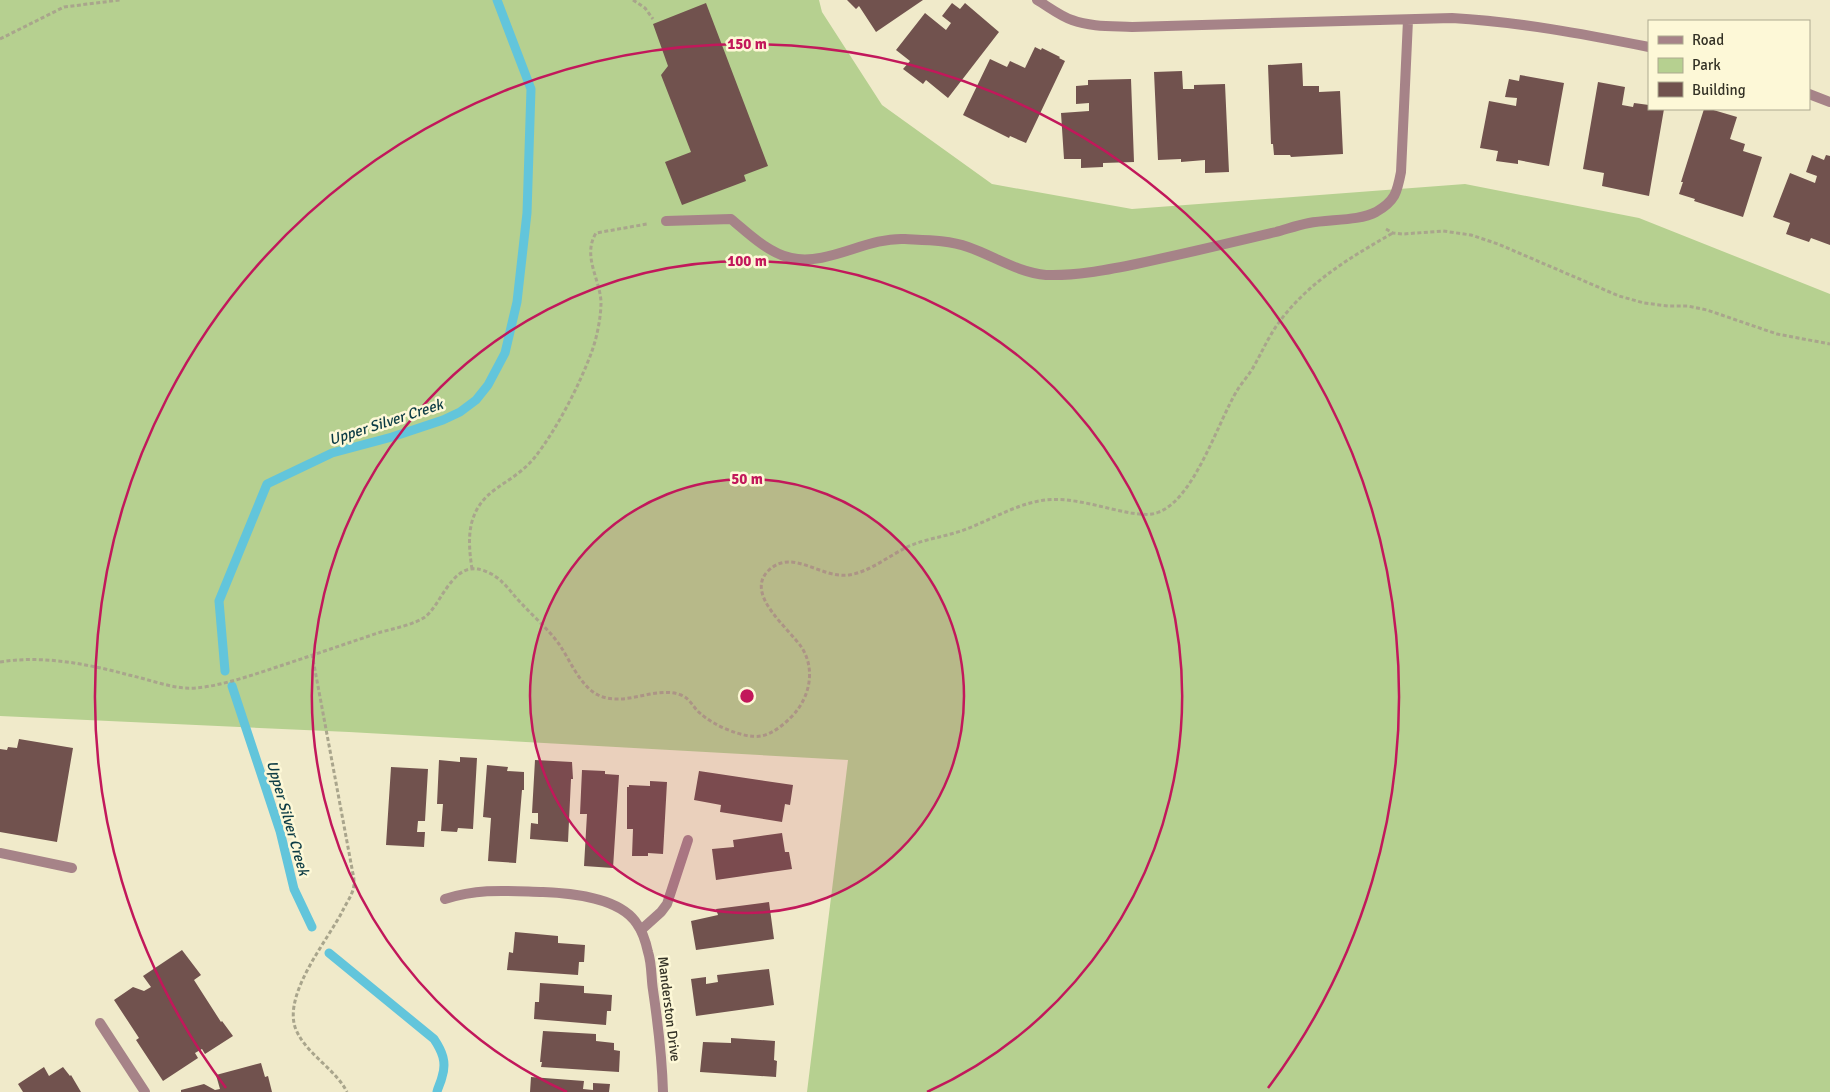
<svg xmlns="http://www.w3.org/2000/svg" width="1830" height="1092" font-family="Signika,sans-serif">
  <rect width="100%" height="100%" fill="#f0eaca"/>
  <path fill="#b6d090" d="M0,0H819L822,12L882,105L992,184L1132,209L1465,184L1639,218L1830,294V1092H807L848,760L349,732L0,716Z"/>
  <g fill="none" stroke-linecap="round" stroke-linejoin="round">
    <path stroke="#62c5db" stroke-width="9" d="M225,671L219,601L267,484L332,453L392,437L443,420L460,412L476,400L488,385L505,353L517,302L527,213L531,89L497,0
      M232,686L280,831L294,889L312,927
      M329,953L434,1039C442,1051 447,1062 442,1077C441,1082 438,1087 437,1092"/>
  </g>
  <path fill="#71524e" d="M847,0H923L876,32L859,6L856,9Z
    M706,3L768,166L744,175L746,181L682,205L665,162L691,152L661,75L668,66L653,24Z
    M952,3L960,9L965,3L999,32L948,98L926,80L923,84L903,69L910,61L896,50L925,13L946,30L951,23L942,16Z
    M1035,47L1041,50L1042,48L1060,57L1059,58L1065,61L1026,143L1010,136L1009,138L963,115L990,59L1007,67L1010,61L1025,68Z
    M1302,63L1303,86H1319V92L1340,91L1343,154L1291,157L1290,155H1274L1273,144H1271L1268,65Z
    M1182,71L1183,89H1194V85L1225,84L1229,172L1205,173V160L1181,162V159L1158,160L1154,72Z
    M1520,75L1564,83L1549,166L1518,160V164L1496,161L1498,151L1480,148L1489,101L1516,106L1517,98L1505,97L1509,79L1519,81Z
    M1131,79L1134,162L1103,163V167L1081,168V159H1064L1061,113L1089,111V103L1076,104V86L1088,85V80Z
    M1598,82L1625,87L1622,105L1633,107L1634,103L1649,105V109H1664L1649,196L1602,186L1604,173L1583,169Z
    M1704,109H1710L1737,117L1730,139L1745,144L1743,151L1762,157L1743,217L1694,201L1695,199L1679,194L1683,182H1681Z
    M1812,155L1824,160L1826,155L1830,156V245L1811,238L1809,242L1786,234L1790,223L1773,217L1790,173L1815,183L1817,176L1806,172Z
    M19,739L73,748L57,842L0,832V749L7,750L8,747L17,748Z
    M460,757L477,758L473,829L458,828L457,832L441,831L443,804H437L439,760L460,762Z
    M535,760L572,762L573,779H571L568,842L530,839L531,823L538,824V813H532Z
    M487,765L508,767L507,771L524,772V790H522L516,863L488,861L491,818L483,817Z
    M391,767L428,769L425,821H418L417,832H425L424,847L386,845Z
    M582,770L605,771V774L619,775L613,868L584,866L587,814H580Z
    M699,771L793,785L790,805L785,804L782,822L720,812L721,805L694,800Z
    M650,781L667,782L663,854L648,853V856H632L633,829H627V787H629V785L650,786Z
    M782,833L785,852H789L792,869L716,880L712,849L734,847L733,840Z
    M769,902L774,939L696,950L691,921L718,915L716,909Z
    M515,932L558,936V943L585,945L584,962H579L578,975L507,970L509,952L513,953Z
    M182,950L201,975L194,980L221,1022L222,1021L233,1036L205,1054L202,1049L195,1053L198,1058L163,1081L136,1040L139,1038L114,1000L133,987L144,991L151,987L143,976Z
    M769,969L774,1005L696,1016L691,979L706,977V984L718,982L717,975Z
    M540,983L584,986V993L612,995L611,1011H607L606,1025L534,1019L535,1002H539Z
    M543,1031L596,1034V1041L614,1043V1050L620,1051L619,1072L541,1067L542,1062H540Z
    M731,1038L775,1041L774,1060L777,1061L776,1077L700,1072L703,1042L731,1043Z
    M261,1063L265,1077L268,1076L272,1092H181V1090L204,1084L215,1090L220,1089L216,1075Z
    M44,1067L49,1076L63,1067L70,1076L71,1075L81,1092H23L18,1084Z
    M531,1077L584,1081L583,1089L593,1090V1083L610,1084L609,1092H530Z"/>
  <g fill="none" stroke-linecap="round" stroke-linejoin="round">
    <path stroke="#a9a58c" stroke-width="3" stroke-dasharray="4 2.5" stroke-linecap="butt" d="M633,0L645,8L653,19
      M0,39L64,7L120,0
      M1386,229L1393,233L1403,234L1443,231L1471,235L1498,244L1619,296L1644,303L1668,306H1688L1707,310L1777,334L1830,344
      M472,569C467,536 467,509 497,488C510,479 525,470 535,457C557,429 580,384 592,351C597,337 601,317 601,302C600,279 582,256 596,233L647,224
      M312,654L353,874C354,877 354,882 354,885C353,894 347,902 343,910C328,940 284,992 295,1027C304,1053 335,1068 347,1092
      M0,662C43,655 88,664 129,675C147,679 165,686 184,688C212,690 255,674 283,665C316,654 348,643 381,632C393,629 415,624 425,617C441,605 451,565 478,569C485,570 497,576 502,582C509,588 514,596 521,603C533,616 548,629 559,644C570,660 580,686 598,695C625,708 655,685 681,695C691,699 693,708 701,714C713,725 744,739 761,736C774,734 790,720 798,709C811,691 814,667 802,648C790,629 743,594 769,570C793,548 821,579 849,575C869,572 889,556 907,547C925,539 943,537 961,531C987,522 1012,506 1039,501C1068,495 1102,508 1131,513C1140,514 1150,516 1159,512C1195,498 1218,421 1238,389C1243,381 1250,374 1254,366C1262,352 1268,338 1277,325C1307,283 1349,258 1393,233"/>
    <path stroke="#a68388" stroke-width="10" d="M641,930L661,912L667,904L688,840"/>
    <path stroke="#a68388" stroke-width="10" d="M1037,0C1049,7 1060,16 1072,20C1091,27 1112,26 1132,27L1452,18C1520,22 1583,34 1649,47
      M1809,94L1830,102
      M666,221L731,219C748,233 768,253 791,258C829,266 866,237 905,239C925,240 949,240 968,247C994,256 1019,273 1046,275C1077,276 1106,270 1136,264C1183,254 1230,243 1276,232C1287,229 1298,225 1309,223C1329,219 1359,221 1376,212C1395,201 1397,193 1401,172L1408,20
      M0,853L72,868
      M445,899C480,888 507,891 543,892C571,893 621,898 637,924C643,932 646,943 648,952C652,964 651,978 653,990C658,1024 662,1057 663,1092
      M100,1023L145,1092"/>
  </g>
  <circle cx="747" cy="696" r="217" fill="#c2185b" fill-opacity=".12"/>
  <g fill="none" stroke="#c2185b" stroke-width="2.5">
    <circle cx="747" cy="696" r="217"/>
    <path d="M567 1092A435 435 0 1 1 927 1092"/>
    <path d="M226 1088A652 652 0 1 1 1268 1088"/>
  </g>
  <g text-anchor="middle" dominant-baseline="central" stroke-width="5" stroke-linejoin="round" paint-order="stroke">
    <g font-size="14" fill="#343226" stroke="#fdf8d7">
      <text transform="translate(669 1009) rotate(83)">Manderston Drive</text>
    </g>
    <g font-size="15" font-style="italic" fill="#0b3b44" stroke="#fdf8d7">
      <text transform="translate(386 422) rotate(-18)">Upper Silver Creek</text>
      <text transform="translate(288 818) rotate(74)">Upper Silver Creek</text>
    </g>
  </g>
  <circle cx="747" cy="696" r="8" fill="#c2185b" stroke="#fdf8d7" stroke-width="2.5"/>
  <g font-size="15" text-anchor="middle" font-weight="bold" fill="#c2185b" stroke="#fdf8d7" stroke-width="5" stroke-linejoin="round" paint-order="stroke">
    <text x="747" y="49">150 m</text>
    <text x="747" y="266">100 m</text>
    <text x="747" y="484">50 m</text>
  </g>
  <rect x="1648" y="20" width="162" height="90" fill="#fdf8d7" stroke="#ada990"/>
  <rect x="1658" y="36" width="25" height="8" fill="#a68388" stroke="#ada990"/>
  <text x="1692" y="45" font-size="15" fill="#343226">Road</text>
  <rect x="1658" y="58" width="25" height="15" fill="#b6d090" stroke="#ada990"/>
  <text x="1692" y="70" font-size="15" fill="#343226">Park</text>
  <rect x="1658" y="82" width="25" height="15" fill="#71524e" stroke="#ada990"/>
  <text x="1692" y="95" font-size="15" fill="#343226">Building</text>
</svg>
